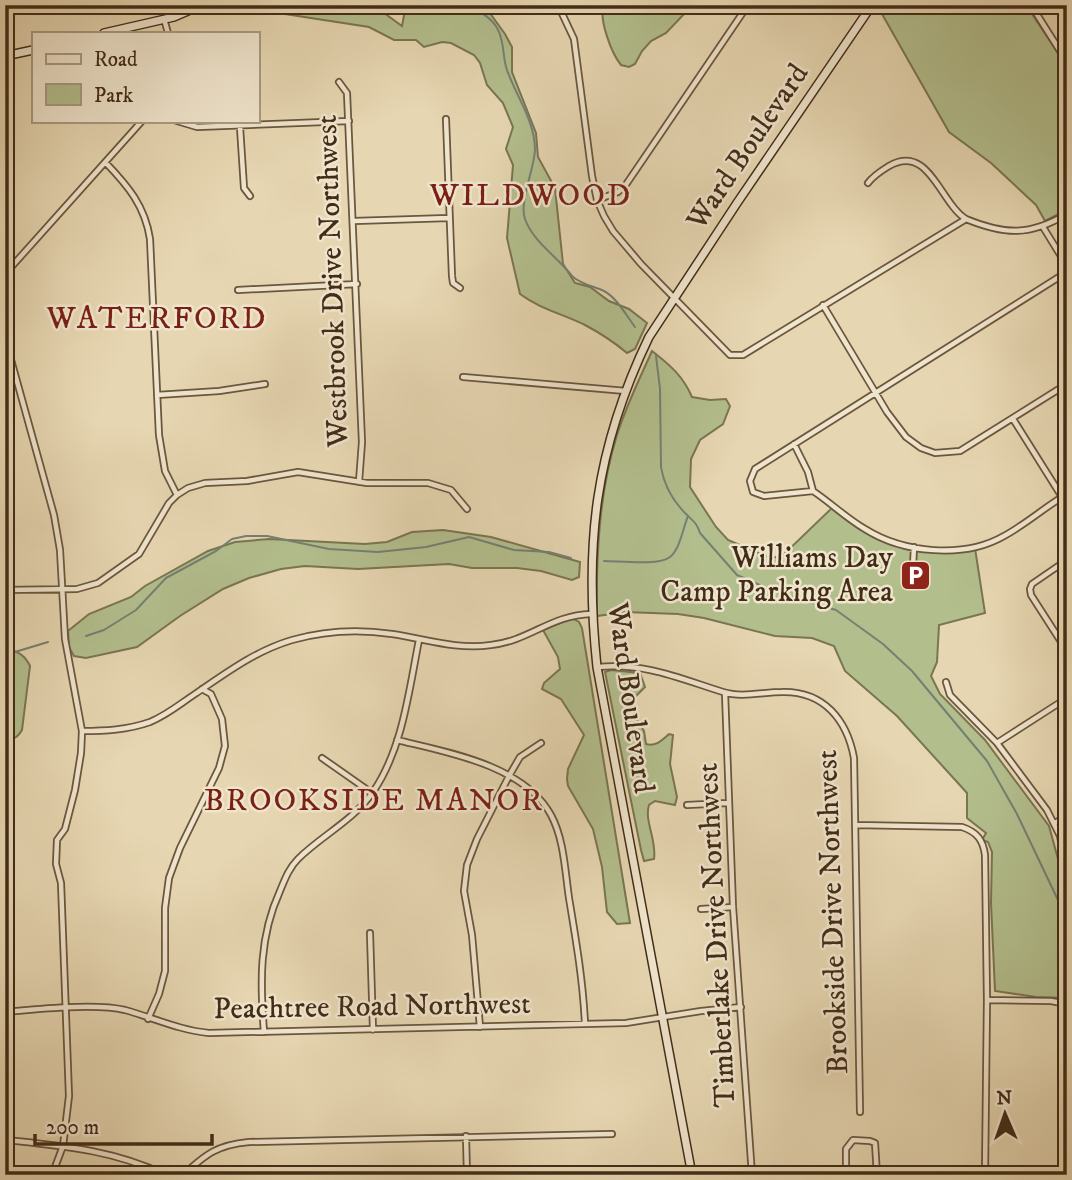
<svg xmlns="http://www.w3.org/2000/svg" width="1072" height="1180" font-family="'IM FELL DW Pica',serif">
  <rect width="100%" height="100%" fill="#e6d6b1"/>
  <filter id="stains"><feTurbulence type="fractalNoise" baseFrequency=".00286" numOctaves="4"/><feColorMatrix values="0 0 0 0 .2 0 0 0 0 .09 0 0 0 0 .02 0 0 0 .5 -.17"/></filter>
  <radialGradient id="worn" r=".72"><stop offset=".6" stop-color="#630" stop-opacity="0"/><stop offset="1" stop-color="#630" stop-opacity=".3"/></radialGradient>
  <path fill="#b3be8d" stroke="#7a7552" stroke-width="2" d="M227,5H373L402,26L406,5H484L505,34L512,47V72L536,133L538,157L555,188L563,264L575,283L590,287L609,301L629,309L647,323L635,349L627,353C614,342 600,333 585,325C563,314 540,309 520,294L507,238L513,165L506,149L513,127L503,103L487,85L480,63L474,55L451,43L442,42L424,47L416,40H394L369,27Z
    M604,5H685L687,11L666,33L651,41L642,51L635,64L629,67L621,65C612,54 598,19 604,5Z
    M880,5H1026L1067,66V210L1045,221L1036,205L991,163L949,132L878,7Z
    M652,351C670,365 683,376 692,397L710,400L726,399L730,406L723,424L700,440L691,459L690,487L716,527L728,540L763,555L780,558L833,507C843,515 852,525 863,531C897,553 936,553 975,548L985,613L939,625L937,662L931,676L940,694L985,740L1049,826L1067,892V998L1036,997L995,991L991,903L992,852L988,842L982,840L986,833L967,818V793L897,716L845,671L834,646L812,638L775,636L704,618L678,614L625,612L597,616C596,556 599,493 617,435C626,406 640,378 652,351Z
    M443,530L491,537L580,562L579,577L572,580L541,571L517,568H472L449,564L358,569L305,566L281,569L249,578L223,589L180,616L137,647L86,658L74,656L69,647L68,631L89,614L131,597L145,586L208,551L235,542L269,539L365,544L387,542L412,532Z
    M572,618L579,622L582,628L630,923L617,924L607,912L602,867L593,829L568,786L567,779L568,769L584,735L561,699L542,689L544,683L560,669L558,657L543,630Z
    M5,649C17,650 25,655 30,666L22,730C18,737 14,740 5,739Z
    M611,670L640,673L645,687L634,698L631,710L644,731L646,744C656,747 662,740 669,734L673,735L670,764L677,797L675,805L655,801L649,805C644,821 657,840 654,859L644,861L641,850L605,672Z"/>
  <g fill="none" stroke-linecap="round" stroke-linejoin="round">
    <path stroke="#758074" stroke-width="2" d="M468,5C478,11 491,17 497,28C505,41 502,56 507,70C516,96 535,121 535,150C534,170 519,202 525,219C533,242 558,257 573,277C583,285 593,286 604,291C617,298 626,315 635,327
      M656,356L660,389L661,467C664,485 673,501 686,514C693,521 697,523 700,533L737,575L776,592L836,610L883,644L912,671L987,761L1017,814L1067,919
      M604,561C619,561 659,566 670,557C680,549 683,528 688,516
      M86,636L104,630L136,610L166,578L216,551L232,539L246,536H267L329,549L378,552L426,547L469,537L514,550L549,552L571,558
      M5,655L48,642"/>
    <defs>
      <path id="street" d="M558,5L574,39L592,176L597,200L604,216L613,231L641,264L730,355H743L966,219C1005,235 1030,236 1067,214
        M1031,5L1067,62
        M164,19L168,33
        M339,82L347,93L362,442L359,482
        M446,119L452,276L453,283L460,288
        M177,121L197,127L349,121
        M240,127L244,188L250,196
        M106,163C128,186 145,206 150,239L159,435L165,471L177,495
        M868,183C874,175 881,171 889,166C929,143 940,203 966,219
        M597,200L618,192L625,186L748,5
        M354,221L449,218
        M1043,227L1067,266
        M1067,272L755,469L750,481L753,492L764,496L813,491C831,503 846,518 865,529C903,553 964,559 1004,536C1026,524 1045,507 1067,494
        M5,274L142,121
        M238,290L357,284
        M823,305L887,412L906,437L921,448L935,453L960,451L1067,384
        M5,338L54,515L60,550L65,639L82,731L81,753L75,790L65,829L57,840L56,864L61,883L69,1096L63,1146L52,1175
        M463,377L626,391
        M157,395L219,391L265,384
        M1013,419L1062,497
        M794,444L808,472L813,491
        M1067,560L1032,584L1030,589L1031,595L1067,651
        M913,566L914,547
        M5,590L77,589L98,583L139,554L169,503L177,495L188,488L205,483L247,481L298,472L367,483H428L451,490L467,509
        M598,667C647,663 678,678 723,692C742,698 763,692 782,692C824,691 847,720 854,758L860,1112
        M946,682L950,695L997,743L1047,810L1060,836L1067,872
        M725,693L733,907L752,1175
        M82,731C105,731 127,730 150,722C167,715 180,704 195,694C226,673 255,651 292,640C324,631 358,629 392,634C426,639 456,650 491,645C529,641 551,615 591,614
        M397,740C446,752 524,765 551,815C564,839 565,871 569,898C576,940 583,981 585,1024
        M997,743L1067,698
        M322,758L372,793
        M687,805L728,803
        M1055,823L1067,816
        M855,825L962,827C977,832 983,840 985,855L987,1000L985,1175
        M701,909L733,907
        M370,933L373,1030
        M987,1000L1051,1001L1067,1004
        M5,1012C36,1009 96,1003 125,1010C154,1018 179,1030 209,1033L626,1023L701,1011L741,1007
        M148,1019L159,994L165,971V908L169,878L180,848L219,768L225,746L222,719L211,694L202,689
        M480,1027L472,935L464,891L467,865L477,839L509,776L520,757L541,743
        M264,1032C260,982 259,937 280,891C285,879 289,868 298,859C322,835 353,821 373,792C403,748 409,690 419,640
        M466,1136L467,1175
        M7,1140C64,1146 113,1150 166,1175
        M183,1175C206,1154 217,1145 249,1142L612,1134
        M846,1175V1149L853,1140L870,1141L875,1143L877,1175"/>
      <path id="secondary" d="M104,33L174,17L202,5
        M5,56L33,50
        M692,1175L597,667C584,545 595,449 649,337L737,203L872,5"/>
    </defs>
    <use href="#street" stroke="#6b563e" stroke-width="8"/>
    <use href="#secondary" stroke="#422c18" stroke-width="10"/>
    <use href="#street" stroke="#efe4cc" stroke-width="4.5"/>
    <use href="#secondary" stroke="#efe4cc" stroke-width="7"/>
  </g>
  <defs>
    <symbol id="parking-square" viewBox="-11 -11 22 22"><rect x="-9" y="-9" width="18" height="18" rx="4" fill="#8f2418" stroke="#efe4cc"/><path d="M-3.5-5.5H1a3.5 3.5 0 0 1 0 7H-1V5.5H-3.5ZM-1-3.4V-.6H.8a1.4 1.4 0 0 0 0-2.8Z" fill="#fff"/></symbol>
  </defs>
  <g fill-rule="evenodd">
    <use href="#parking-square" x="898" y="558" width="35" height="35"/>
  </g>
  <g text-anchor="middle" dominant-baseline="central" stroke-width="5" stroke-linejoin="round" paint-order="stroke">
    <g font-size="30" fill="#422c18" stroke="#efe4cc">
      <text transform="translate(748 147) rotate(-56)">Ward Boulevard</text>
      <text transform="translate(333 281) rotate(-92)">Westbrook Drive Northwest</text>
      <text transform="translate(630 698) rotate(82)">Ward Boulevard</text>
      <text transform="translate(833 912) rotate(-92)">Brookside Drive Northwest</text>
      <text transform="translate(717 935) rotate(-93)">Timberlake Drive Northwest</text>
      <text transform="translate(372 1007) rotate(-1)">Peachtree Road Northwest</text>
    </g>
    <g font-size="30" fill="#422c18" stroke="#efe4cc" text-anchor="end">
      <text x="893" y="558">Williams Day<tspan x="893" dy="34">Camp Parking Area</tspan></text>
    </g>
    <g font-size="32" letter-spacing="2" fill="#7a1f14" stroke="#efe4cc">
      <text x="531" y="196">WILDWOOD</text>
      <text x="157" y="319">WATERFORD</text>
      <text x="374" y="801">BROOKSIDE MANOR</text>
    </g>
  </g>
  <rect width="1072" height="1180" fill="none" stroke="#e6d6b1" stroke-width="28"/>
  <rect x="7" y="7" width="1058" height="1166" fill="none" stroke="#422c18" stroke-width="3.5"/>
  <rect x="14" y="14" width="1044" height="1152" fill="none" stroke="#422c18" stroke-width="2"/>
  <rect x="32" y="32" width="228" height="91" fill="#efe4cc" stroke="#aa9a84" stroke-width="2"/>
  <rect x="46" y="54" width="35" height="10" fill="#efe4cc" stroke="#aa9a84" stroke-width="2"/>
  <text x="94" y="66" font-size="21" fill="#422c18">Road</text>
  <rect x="46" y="84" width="35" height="21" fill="#b3be8d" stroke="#aa9a84" stroke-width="2"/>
  <text x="94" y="102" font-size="21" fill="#422c18">Park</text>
  <g transform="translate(1005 1114) rotate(358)" stroke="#efe4cc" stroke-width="5" paint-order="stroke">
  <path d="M0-5L12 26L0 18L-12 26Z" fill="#422c18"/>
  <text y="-10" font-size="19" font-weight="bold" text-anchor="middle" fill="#422c18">N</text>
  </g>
  <path d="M35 1134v10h177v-10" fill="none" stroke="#422c18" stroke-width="3.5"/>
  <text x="46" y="1134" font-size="21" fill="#422c18" stroke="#efe4cc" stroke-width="5" paint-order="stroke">200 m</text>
  <rect width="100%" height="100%" filter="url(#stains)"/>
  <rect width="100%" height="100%" fill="url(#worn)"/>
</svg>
